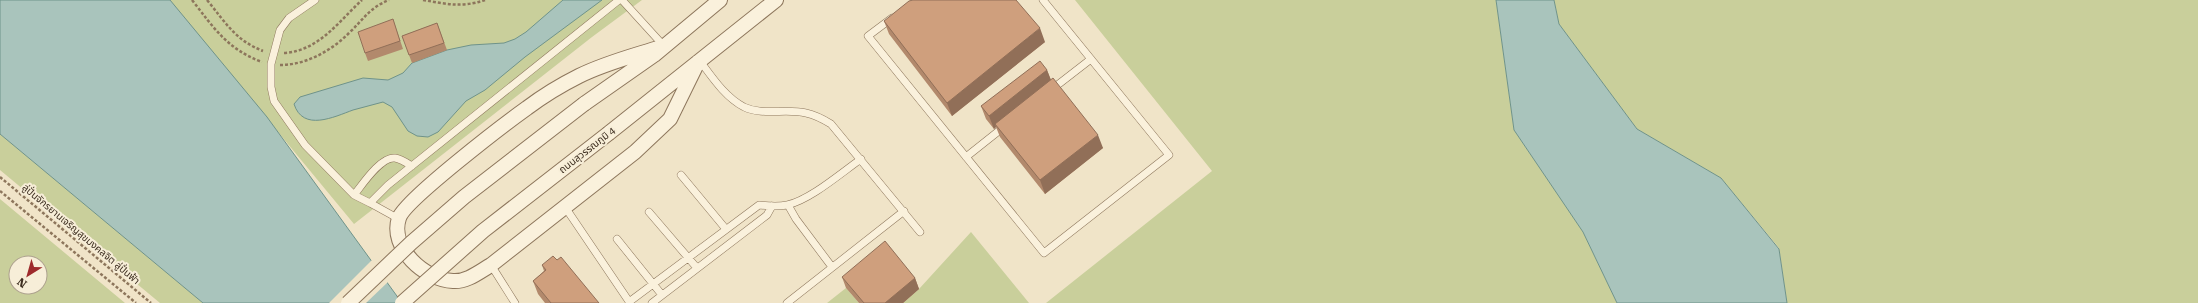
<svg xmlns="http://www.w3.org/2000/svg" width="2198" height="303" font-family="'Roboto Serif','Noto Sans Thai',serif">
  <rect width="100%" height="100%" fill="#f0e4c8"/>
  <path fill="#c9cf9b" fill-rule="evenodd" d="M169,0H642L592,37L354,224Z
    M1075,0H1496L1514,130L1583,232L1617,303H1046L1212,171Z
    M1554,0H2198V303H1787L1779,248L1721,178L1637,129L1559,24Z
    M0,134L203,303H160L0,170Z
    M0,199L125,303H0ZM16,263H40V287H16Z
    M971,232L1029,303H903L919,289Z
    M846,288L859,303H827Z"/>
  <path fill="#a9c4bc" stroke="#6f938a" d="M0,0H170L267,117L402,303H203L0,134Z
    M563,0H602L525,57L485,90L466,101L438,132L428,137L417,136L408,131L392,107L383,102C373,105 363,107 353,110C334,117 303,132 294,104L300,97L363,78L388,80L403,73L412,63L447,50L471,45L504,43L515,39L526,32Z
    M1496,0H1554L1559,24L1637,129L1721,178L1779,249L1787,303H1617L1583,232L1514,130Z"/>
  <path fill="#f0e4c8" d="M373,259L389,281L366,303H329Z"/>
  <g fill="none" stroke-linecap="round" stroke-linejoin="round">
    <defs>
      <path id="lane" d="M315,0L289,18L280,30L271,64V87L274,101L305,145L354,195
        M622,0L663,45
        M892,18L868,36L1044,253L1169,155L1043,0
        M700,61C712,77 725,97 744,107C763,116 786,108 806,113C815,115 823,119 831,124L920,232
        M1051,90L1091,59
        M966,157L1005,126
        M681,175L725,228
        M370,203L354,195C362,185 381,156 395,158C401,159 407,163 412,166
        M788,205L796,219L832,267
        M565,207L630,303
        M649,212L697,268
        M399,219L370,203L388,185L619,0
        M617,239L662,295
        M491,265L515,303
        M629,302L759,205C768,206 777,207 787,205C810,200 841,173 861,159
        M652,303L767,215L772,206
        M787,303L904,211"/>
      <path id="street" d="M661,47C633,56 605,63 579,76C561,85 543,96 527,108C506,123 405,200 399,218C389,248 425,280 453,281C467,282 479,272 491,265L635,152L670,119L698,62
        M584,104L654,55L720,0
        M609,133L776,0"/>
    </defs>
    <use href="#lane" stroke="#8d765c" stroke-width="8"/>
    <use href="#street" stroke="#8d765c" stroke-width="16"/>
    <path stroke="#8d765c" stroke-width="2.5" stroke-dasharray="3 2" stroke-linecap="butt" d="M192,0C214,28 227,49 262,62
      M207,0C226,23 235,40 263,51
      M423,0C447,4 461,8 485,0
      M284,53C319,51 339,21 362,0
      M280,65C306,65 331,51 349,33C364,19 369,8 389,0
      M0,177L151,303
      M0,191L136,303"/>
    <use href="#lane" stroke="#faf1dc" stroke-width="7"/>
    <use href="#street" stroke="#faf1dc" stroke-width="14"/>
    <defs>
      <path id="street-bridge" d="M348,303L411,243L464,197L584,104
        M402,303L483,231L609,133"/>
    </defs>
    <use href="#street-bridge" stroke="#8d765c" stroke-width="16" stroke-linecap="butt"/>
    <use href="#street-bridge" stroke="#faf1dc" stroke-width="14"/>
  </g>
  <path fill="#b2896c" d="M393,19L403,49L368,61L365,53Z
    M884,21L1045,42L952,116L889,34Z
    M437,23L447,50L412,63L402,36Z
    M1047,70L1051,80L1103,148L1045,194L1000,137L996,127L994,129L986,119L981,106Z
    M542,265L599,303H545L538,294L533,281L544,271Z
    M842,277L915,278L919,289L903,303H859L846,288Z"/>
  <path fill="#916f58" d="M1040,28L1045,42L952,116L947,103Z
    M1047,70L1052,83L995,124L996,127L994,129L989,116Z
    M1098,135L1103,148L1045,194L1040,180Z
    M915,278L919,289L903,303H885Z"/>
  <path fill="#cf9f7d" stroke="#916f58" d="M913,0H1016L1040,28L947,103L884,21L909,1Z
    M393,19L400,41L365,53L358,32Z
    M437,23L444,43L409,55L402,36Z
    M1040,61L1047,70L989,116L981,106Z
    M1053,78L1098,135L1040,180L995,124Z
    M885,241L915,278L885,303H864L842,277Z
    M553,256L557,260L561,257L599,303H551L533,281L546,270L542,265Z"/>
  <g text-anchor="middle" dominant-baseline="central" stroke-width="4" stroke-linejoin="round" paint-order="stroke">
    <g font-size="10" fill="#3d2e20" stroke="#f7eed8">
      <text transform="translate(587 150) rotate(-38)">ถนนสุวรรณภูมิ 4</text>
      <text transform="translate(81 234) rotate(40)">ลู่ปั่นจักรยานเจริญสุขมงคลจิต ลู่ปั่นฟ้า</text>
    </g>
  </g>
  <g transform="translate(28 275) rotate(217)"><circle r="19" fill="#f7eed8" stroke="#ada18e"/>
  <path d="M0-3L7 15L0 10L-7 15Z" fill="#9e2a2b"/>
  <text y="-6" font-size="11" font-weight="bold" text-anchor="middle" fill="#3d2e20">N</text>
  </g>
</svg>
